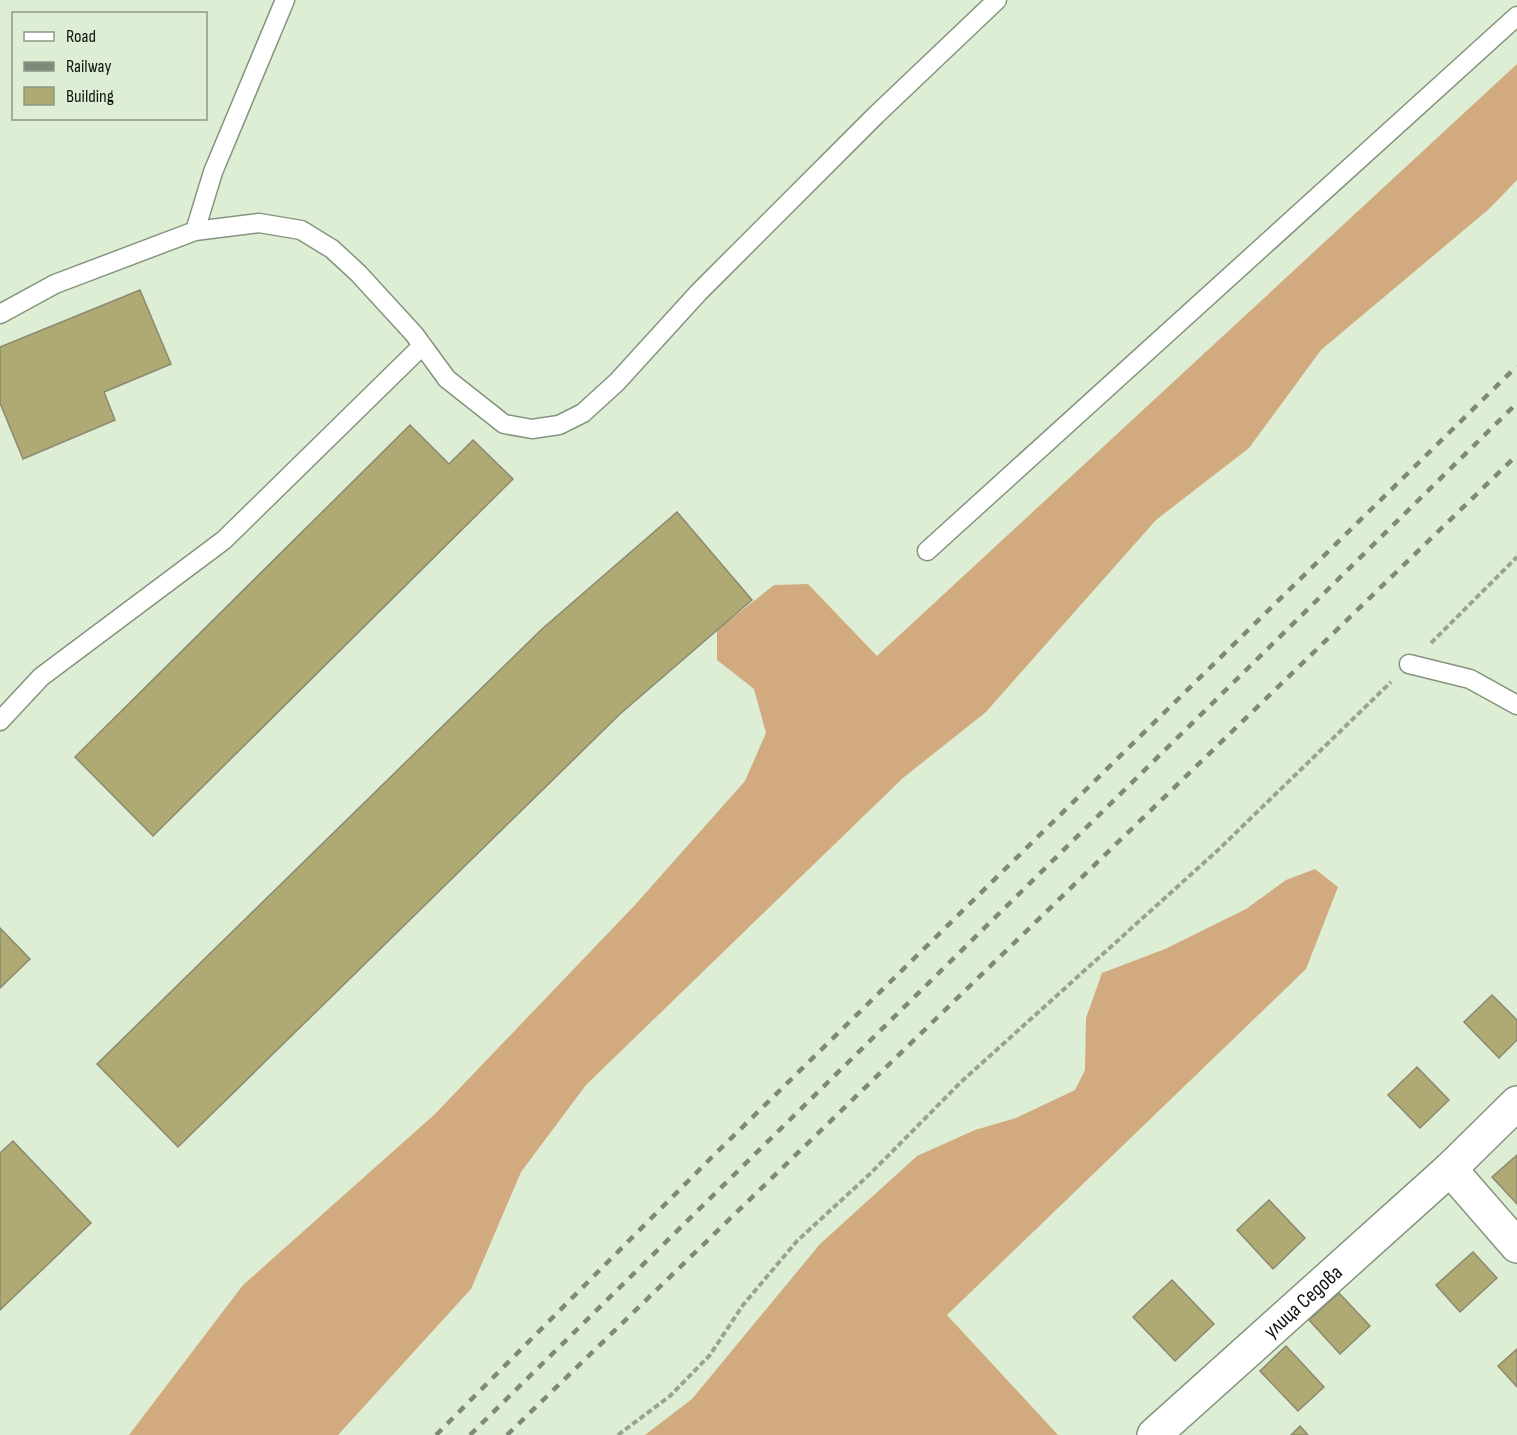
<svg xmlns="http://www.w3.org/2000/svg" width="1517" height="1435" font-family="'Sofia Sans Condensed',sans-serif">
  <rect width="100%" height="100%" fill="#ddeed5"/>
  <path fill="#d1ab7f" d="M1517,64V180L1489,209L1321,350L1249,448L1156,520L986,712L903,778L586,1085L521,1172L471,1289L338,1435H129L243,1285L435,1114L634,906L745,781L766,733L754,689L717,660V630L774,585L808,584L877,656Z
    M1315,869L1338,887L1306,969L947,1315L1058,1435H645L692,1399L820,1244L917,1156L975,1130L1016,1118L1075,1090L1085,1070L1086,1018L1102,973L1165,949L1246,909L1286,880Z"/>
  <path fill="#afaa74" stroke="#8b896f" stroke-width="1.5" d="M140,290L171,364L104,392L115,420L23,459L0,403V347Z
    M410,425L449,464L473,440L513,479L153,836L75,757Z
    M677,512L752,600L620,714L178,1147L97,1064L542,629Z
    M0,928L30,959L0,988Z
    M1492,995L1517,1020V1040L1499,1058L1464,1022Z
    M1417,1067L1449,1100L1420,1128L1388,1095Z
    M13,1141L91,1223L0,1310V1153Z
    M1517,1155V1204L1492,1177Z
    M1269,1200L1305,1238L1273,1269L1237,1230Z
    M1473,1252L1497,1278L1460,1312L1436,1285Z
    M1172,1280L1214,1324L1175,1361L1133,1317Z
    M1339,1293L1370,1326L1340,1354L1309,1320Z
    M1286,1346L1324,1387L1298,1411L1260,1371Z
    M1517,1349V1387L1498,1366Z
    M1300,1426L1308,1435H1291Z"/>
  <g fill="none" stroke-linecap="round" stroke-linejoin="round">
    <defs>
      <path id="lane" d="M195,231L213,172L285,0
        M0,314L55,284L195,231L259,223L301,230L332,249L358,273L414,334L447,379L504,424L532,429L559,425L583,413L617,382L699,292L876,115L997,0
        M927,551L1517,16
        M1409,664L1470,679L1517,705
        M0,721L41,677L224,540L422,346"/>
      <g id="street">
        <path d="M1450,1169L1517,1246"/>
        <path id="s1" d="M1154,1435L1450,1169L1517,1103"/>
      </g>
    </defs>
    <use href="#lane" stroke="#84947e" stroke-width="21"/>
    <use href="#street" stroke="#84947e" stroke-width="36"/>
    <path stroke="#97a491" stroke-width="4" stroke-dasharray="6 3" stroke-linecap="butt" d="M1431,643L1517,557
      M618,1435L670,1396L710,1355L743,1305L797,1241L871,1173L961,1082L1217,851L1391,682"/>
    <use href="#lane" stroke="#fff" stroke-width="18"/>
    <use href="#street" stroke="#fff" stroke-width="33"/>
    <path stroke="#7e8a79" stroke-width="4.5" stroke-dasharray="8 8" stroke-linecap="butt" d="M436,1435L711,1158L1517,366
      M470,1435L1517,403
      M507,1435L1517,455"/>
  </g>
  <g text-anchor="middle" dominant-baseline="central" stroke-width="6" stroke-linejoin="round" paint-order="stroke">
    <g font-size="21" fill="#10160e" stroke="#ddeed5">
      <text stroke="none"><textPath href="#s1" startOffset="200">улица Седова</textPath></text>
    </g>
  </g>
  <rect x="12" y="12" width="195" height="108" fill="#ddeed5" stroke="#8b9885" stroke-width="1.5"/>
  <rect x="24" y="32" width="30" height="9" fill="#ffffff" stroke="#8b9885" stroke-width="1.5"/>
  <text x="66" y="42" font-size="18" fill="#10160e">Road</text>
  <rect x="24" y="62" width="30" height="9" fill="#7e8a79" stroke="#8b9885" stroke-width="1.5"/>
  <text x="66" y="72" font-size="18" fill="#10160e">Railway</text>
  <rect x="24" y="87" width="30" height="18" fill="#afaa74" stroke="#8b9885" stroke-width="1.5"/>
  <text x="66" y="102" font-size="18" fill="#10160e">Building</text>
</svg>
